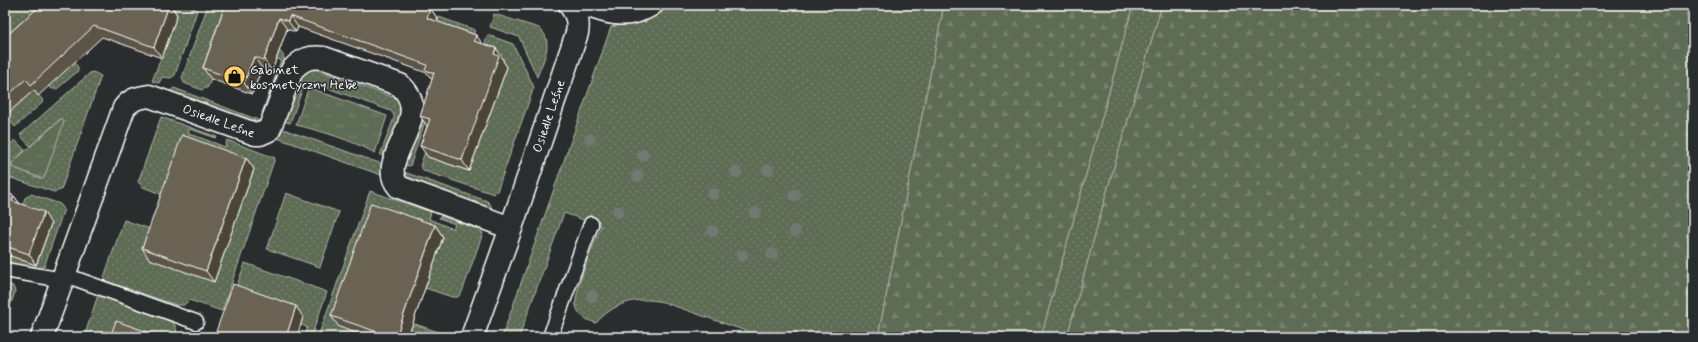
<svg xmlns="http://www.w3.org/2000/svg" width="1698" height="342" font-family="Mynerve,sans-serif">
  <defs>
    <pattern id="grass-dots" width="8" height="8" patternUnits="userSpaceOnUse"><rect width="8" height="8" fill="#5e6c54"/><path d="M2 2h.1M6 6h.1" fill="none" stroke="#76826e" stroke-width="1.8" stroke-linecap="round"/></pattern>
    <pattern id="forest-firs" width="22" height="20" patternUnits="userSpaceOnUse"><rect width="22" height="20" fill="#5e6c54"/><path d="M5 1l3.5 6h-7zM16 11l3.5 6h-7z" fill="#76826e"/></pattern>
    <pattern id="park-tufts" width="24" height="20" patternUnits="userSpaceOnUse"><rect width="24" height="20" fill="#5e6c54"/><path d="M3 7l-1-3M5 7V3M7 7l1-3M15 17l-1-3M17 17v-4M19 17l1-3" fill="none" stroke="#76826e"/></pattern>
  </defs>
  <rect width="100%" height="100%" fill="#2a2d2e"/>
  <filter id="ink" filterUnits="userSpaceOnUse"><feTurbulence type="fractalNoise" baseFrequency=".025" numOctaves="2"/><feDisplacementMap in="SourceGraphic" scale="8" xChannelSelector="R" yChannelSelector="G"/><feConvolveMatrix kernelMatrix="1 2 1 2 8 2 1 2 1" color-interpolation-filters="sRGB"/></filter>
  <g filter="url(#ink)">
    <path fill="url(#grass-dots)" stroke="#aeb6aa" d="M9,5H61L5,55V9Z
      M156,5C167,5 190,0 197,11L175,75L171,78L162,77L159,83L152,81L161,58Z
      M208,5H237L208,87L202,90L184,83L182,78Z
      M624,5H944L878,337H763L663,302C636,296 614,303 596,323C587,320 579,317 576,306C573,293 595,241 601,226L564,213L519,337H502L611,27L616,26Z
      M1133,5H1162L1107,191L1067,337H1041Z
      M494,14L539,28C555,41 543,61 537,77L519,37L490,27Z
      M439,17L475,30L469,47L435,29Z
      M488,35L513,44L534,87L497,191L494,194L424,171L420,166L431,135L428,157L469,171L481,52Z
      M278,49L283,55L285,62L266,115L262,113L281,60L276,59Z
      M69,57L78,67V71L57,89H52L43,80Z
      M312,68L398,99L404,106L388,158L380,155L394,118V115L391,111L311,82H307L304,85L290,123L282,121L299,74Z
      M93,72L101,76L61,190L54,192L5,176V149L15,140L25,150L12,163V167L43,179L44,178L60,119L30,146L20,135L90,73Z
      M174,88L261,121L257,124L167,98L170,91Z
      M33,89L43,100L42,103L15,127L5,115V113C15,107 26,99 33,89Z
      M424,111L428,113L410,166L405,165Z
      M161,117L217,137L216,138L190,129L188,133L225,147L227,140L275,158L222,311L189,300L184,305H176L103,280L124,220L159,232L171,198L143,187L138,182Z
      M280,128L385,165L381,175L277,138Z
      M404,172L487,201L491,205V210L413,186L405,177Z
      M370,191L431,212L429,219L453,229L455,224L439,218L440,216L477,229L483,233L462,292L458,297H452L425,288L368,337H318Z
      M286,193L339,212L320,267L267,249Z
      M31,194L60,204L64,209L44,267L39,271L5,264V254L36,265L51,224L20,212L25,198Z
      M245,263L327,292L311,337H304L307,327L301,325L303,317L227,313Z
      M5,284L13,286L15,292L5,321Z
      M98,295L170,320C175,324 178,329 176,335L181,337H84Z
      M412,323L447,335L446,337H408Z"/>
    <path fill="url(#forest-firs)" stroke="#aeb6aa" d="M944,5H1133L1041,337H878Z
      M1162,5H1693V337H1067L1107,191Z"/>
    <path fill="url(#park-tufts)" stroke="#aeb6aa" d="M310,88L387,116L375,153C351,140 322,131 296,125L308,89Z
      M62,118L64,122L44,178L43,179L12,167V163Z"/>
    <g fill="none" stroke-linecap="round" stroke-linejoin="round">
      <defs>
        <path id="lane" d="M574,5C597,13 620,24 644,13C649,11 653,9 657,5
          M5,270L63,280
          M65,275L196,322
          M550,337L591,224"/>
        <g id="street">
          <path id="s1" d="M42,337L124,108C131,99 137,98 149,96L255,134H260L269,130L292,70C302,59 310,56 324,58L400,85C437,118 373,159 399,187L511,228"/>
          <path id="s2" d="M472,337L511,228L577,33C579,22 577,15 570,5"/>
        </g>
      </defs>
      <use href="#lane" stroke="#fff" stroke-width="17"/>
      <use href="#street" stroke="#fff" stroke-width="25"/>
      <use href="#lane" stroke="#2a2d2e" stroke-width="14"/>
      <use href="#street" stroke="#2a2d2e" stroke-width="22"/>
    </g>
    <g fill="#737872">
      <circle cx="590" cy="139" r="6"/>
      <circle cx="643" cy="155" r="6"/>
      <circle cx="768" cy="170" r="6"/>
      <circle cx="736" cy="172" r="6"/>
      <circle cx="638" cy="176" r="6"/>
      <circle cx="713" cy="194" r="6"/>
      <circle cx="795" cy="195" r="6"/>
      <circle cx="618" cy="212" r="6"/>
      <circle cx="755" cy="213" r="6"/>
      <circle cx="713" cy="231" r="6"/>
      <circle cx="795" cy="231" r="6"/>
      <circle cx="772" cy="254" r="6"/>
      <circle cx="742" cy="256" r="6"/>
      <circle cx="592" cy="296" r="6"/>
    </g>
    <path fill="#5c5447" stroke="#fff" d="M41,5H171L177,15L162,58L102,37L38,96L34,90L6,115L9,119L5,123V37Z
      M225,5L430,8L438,19L437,22L476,35L482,44L503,59V61L507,67L469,171L428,157L420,146L427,126L420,116L432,80L427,73L298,27L296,32L287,29L272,71L262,68L252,94L211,79L203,68Z
      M246,158L254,169L214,282L149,259L142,248Z
      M5,192L14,196L20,204L51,224L36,265L5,254Z
      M435,225L443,237L408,337H368L339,327L331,316Z"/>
    <path fill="#4b4539" stroke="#fff" d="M169,5H171L177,15L162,58L154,47Z
      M430,8L438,19L434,29L427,18Z
      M290,16L298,27L296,32L288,21Z
      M279,18L287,29L272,71L264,60Z
      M476,35L484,46L474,41Z
      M496,48L503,59V61L507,67L469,171L462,160Z
      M254,57L262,68L252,94L244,83Z
      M246,158L254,169L214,282L206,271Z
      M14,196L22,207L12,201Z
      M44,212L51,224L36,265L29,254Z
      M435,225L443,237L408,337H396Z
      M296,306L303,317L297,337H286Z"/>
    <path fill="#6b6252" stroke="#fff" d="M41,5H169L154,47L94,26L31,85L26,79L5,98V37Z
      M225,5H419L430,8L427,18L476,35L474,41L496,48L494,54L499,56L462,160L420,146L430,119L420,116L434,73L425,70L427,65L290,16L288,21L279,18L264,60L254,57L244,83L203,68Z
      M182,135L246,158L206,271L142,248Z
      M5,192L14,196L12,201L44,212L29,254L5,246Z
      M371,203L435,225L396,337H392L331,316Z
      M233,284L296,306L286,337H214Z
      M116,321L159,336V337H110Z"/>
  </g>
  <defs>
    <symbol id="shop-disc" viewBox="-11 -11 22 22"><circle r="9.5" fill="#ffd166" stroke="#2a2d2e"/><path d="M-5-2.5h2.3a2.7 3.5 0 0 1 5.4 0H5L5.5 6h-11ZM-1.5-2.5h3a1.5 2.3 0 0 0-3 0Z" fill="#111"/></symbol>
  </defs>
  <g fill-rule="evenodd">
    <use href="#shop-disc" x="222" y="64" width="25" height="25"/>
  </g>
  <g text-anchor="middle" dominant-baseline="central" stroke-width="3" stroke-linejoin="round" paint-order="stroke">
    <g font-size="13" fill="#fff" stroke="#2a2d2e" text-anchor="start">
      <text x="250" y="70">Gabinet<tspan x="250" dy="15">kosmetyczny Hebe</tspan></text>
    </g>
    <g font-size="13" fill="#fff" stroke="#2a2d2e">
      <text stroke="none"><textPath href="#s2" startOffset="234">Osiedle Leśne</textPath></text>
      <text stroke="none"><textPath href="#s1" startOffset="346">Osiedle Leśne</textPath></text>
    </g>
  </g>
  <rect width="1698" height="342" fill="none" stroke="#2a2d2e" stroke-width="20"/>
  <rect x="10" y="10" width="1678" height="322" fill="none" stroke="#fff" stroke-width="1.5" filter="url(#ink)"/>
</svg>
